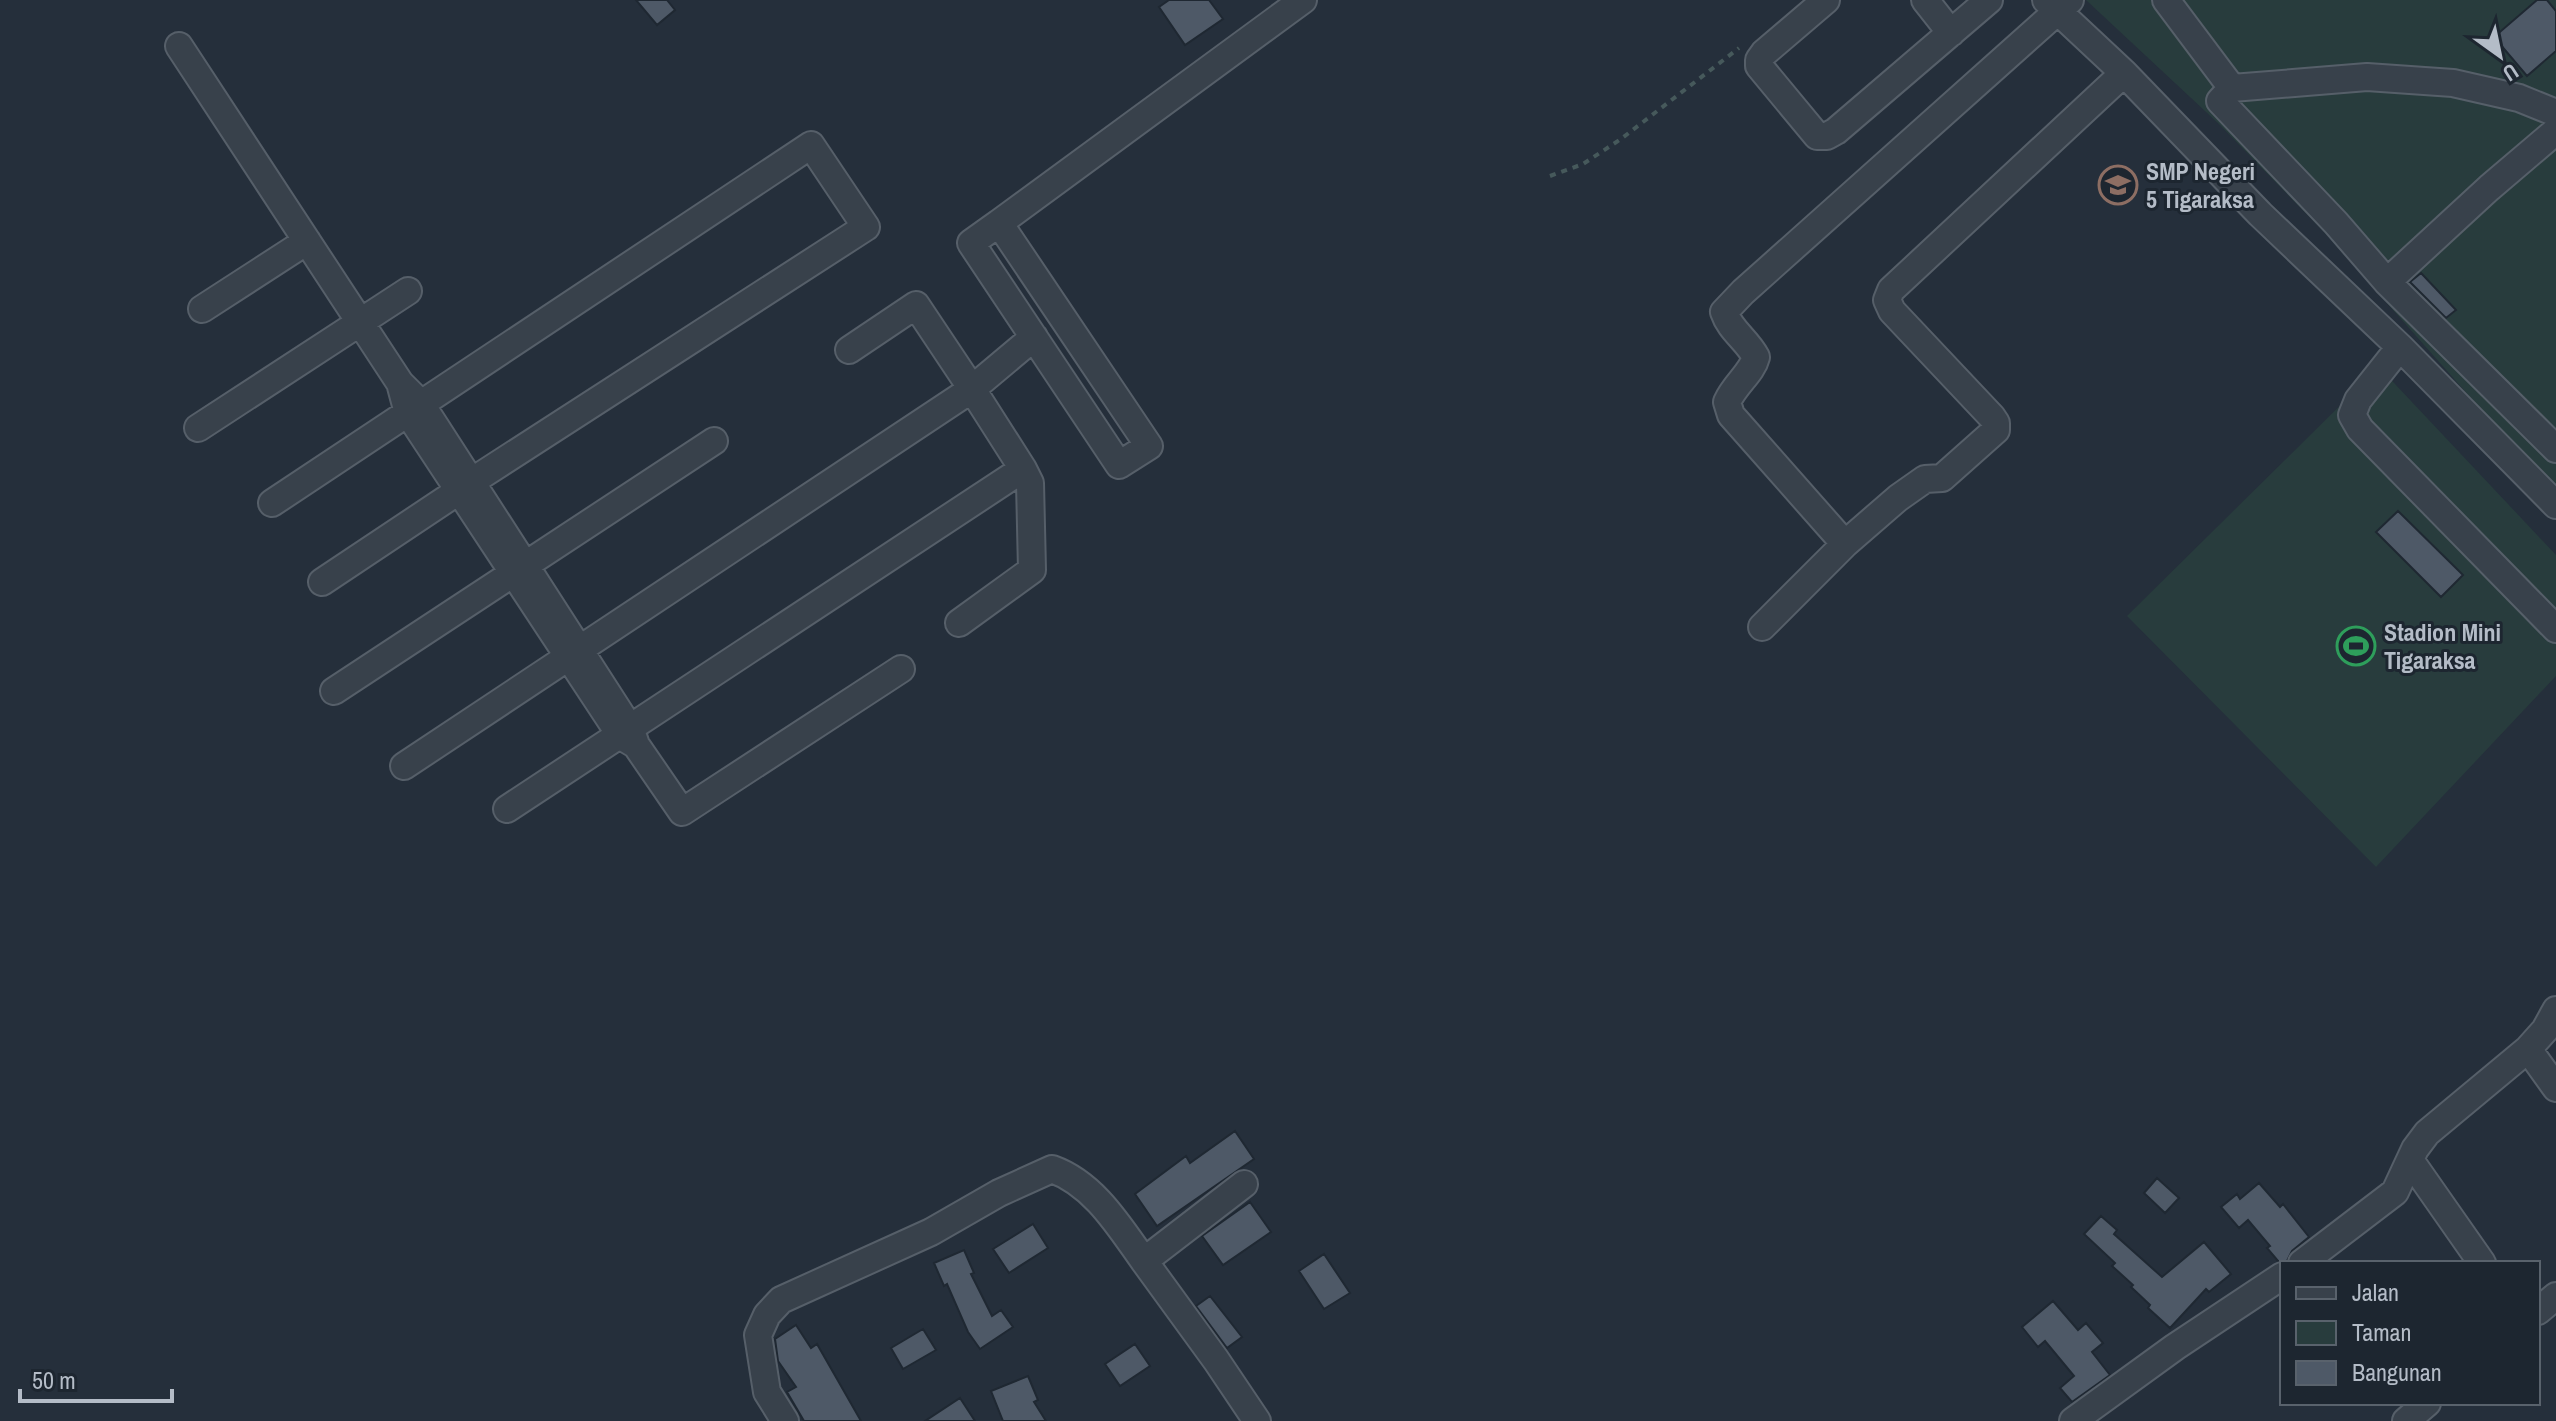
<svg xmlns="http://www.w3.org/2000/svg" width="2556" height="1421" font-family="'Archivo Narrow',sans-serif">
  <rect width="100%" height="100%" fill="#252f3b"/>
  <path fill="#283c3d" d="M2086,0H2556V488L2471,398L2323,231L2220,125Z
    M2379,367L2556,555V676L2376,867L2127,616Z"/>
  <path fill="#4e5967" stroke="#1f2832" stroke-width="2" d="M636,0H667L675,10L657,25Z
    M1169,0H1209L1223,19L1185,45L1159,7Z
    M2537,0H2547L2556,11V51L2527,76L2494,37Z
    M2421,273L2456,310L2446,318L2410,282Z
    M2398,511L2463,575L2441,597L2376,532Z
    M1235,1131L1254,1159L1157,1226L1135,1194L1186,1156L1190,1163Z
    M2157,1178L2179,1198L2165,1213L2144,1193Z
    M2259,1183L2280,1207L2283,1204L2309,1237L2292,1251L2287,1261H2278L2267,1248L2270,1246L2248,1220L2239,1228L2221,1207L2237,1194L2240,1199Z
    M1250,1202L1271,1232L1223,1265L1202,1236Z
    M2101,1216L2117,1230L2114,1234L2162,1277L2204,1242L2231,1274L2209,1292L2206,1289L2170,1328L2148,1308L2150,1305L2131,1287L2133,1285L2112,1266L2115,1263L2084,1234Z
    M1033,1224L1048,1248L1009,1273L993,1249Z
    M964,1250L974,1273L971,1274L992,1316L1001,1310L1013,1327L980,1349L968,1332L947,1284L944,1286L934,1263Z
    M1324,1254L1350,1293L1324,1309L1299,1271Z
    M1210,1296L1242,1337L1227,1348L1196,1306Z
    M2053,1301L2078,1330L2086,1323L2103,1343L2092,1352L2110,1375L2072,1402L2060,1388L2074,1376L2045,1341L2038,1347L2022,1327Z
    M796,1325L811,1348L817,1344L861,1421H804L787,1392L796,1387L778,1361L775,1339Z
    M923,1329L936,1350L903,1369L891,1348Z
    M1135,1344L1150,1366L1120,1386L1105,1364Z
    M1028,1376L1038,1400L1034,1402L1046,1421H1003L991,1391Z
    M960,1398L975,1421H925Z"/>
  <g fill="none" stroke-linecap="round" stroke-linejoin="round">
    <defs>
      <path id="minor" d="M1826,0L1764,53L1759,60V66L1817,136H1827L1836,131L1989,0
        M1925,0L1951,33
        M2046,0L2124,73L2260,214L2400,347L2556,505
        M2166,0L2232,88L2367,77L2453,83L2519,98L2556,113
        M179,46L400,383L421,404L631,730L636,745L621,736L408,413L400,383
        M2232,88L2220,101L2336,223L2387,282L2556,449
        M999,223L1149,446L1119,465L971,243Z
        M999,223L1303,0
        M2387,282L2489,188L2556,131
        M202,309L307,241
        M2400,347L2358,400L2352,415L2360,429L2556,629
        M198,428L408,291
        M272,503L811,145L866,227L471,482
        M1845,544L1731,415L1727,402C1735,384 1752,373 1756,357C1747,340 1730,330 1724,312L1743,292L2070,0
        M322,582L460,490
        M959,623L1032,570L1030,483L1023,469
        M1762,627L1845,544L1898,498L1925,479L1942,478L1996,430V423L1992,417L1892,311L1887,300L1891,290L2124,73
        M334,691L714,441
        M636,745L682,812L901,669
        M404,766L972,389L916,305L849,350
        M507,809L1023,469L972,389L1034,337
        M2528,1049L2556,1088
        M2410,1160L2482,1263
        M1244,1184L1144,1261L1216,1360L1257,1421
        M2302,1263L2395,1192L2415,1149L2427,1133L2528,1049L2545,1030L2556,1010
        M2538,1311L2556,1296
        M785,1421L767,1392L758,1335L767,1315L781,1300L931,1232L999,1193L1052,1169C1094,1184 1119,1226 1144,1261
        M2073,1421L2175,1347L2282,1276
        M2406,1421L2427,1403"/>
    </defs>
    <use href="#minor" stroke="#565f69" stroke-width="30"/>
    <path stroke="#46595b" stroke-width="4" stroke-dasharray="6 6" stroke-linecap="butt" d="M1550,176L1583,164L1621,139L1739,48"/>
    <use href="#minor" stroke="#38414b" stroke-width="26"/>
  </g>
  <defs>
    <symbol id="school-ring" viewBox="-11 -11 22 22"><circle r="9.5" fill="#1d2630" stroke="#8d6e63" stroke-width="1.5"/><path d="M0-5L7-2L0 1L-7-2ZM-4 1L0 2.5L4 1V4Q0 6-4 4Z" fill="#8d6e63"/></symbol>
    <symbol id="stadium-ring" viewBox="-11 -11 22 22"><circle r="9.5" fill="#1d2630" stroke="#2e9e5b" stroke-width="1.5"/><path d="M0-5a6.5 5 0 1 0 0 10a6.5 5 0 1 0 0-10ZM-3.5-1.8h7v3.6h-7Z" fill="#2e9e5b"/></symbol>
  </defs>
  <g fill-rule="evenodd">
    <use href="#school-ring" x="2096" y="163" width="44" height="44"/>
    <use href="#stadium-ring" x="2334" y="624" width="44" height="44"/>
  </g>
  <g text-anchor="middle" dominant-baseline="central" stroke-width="6" stroke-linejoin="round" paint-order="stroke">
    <g font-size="24" font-weight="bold" fill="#b4bcc7" stroke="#1d2630" text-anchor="start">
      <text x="2146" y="171">SMP Negeri<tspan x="2146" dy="28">5 Tigaraksa</tspan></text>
      <text x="2384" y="632">Stadion Mini<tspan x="2384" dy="28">Tigaraksa</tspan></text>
    </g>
  </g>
  <rect x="2280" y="1261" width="260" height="144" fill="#1d2630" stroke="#59626c" stroke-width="2"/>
  <rect x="2296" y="1287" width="40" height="12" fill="#38414b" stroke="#59626c" stroke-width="2"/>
  <text x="2352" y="1301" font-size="24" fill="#b4bcc7">Jalan</text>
  <rect x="2296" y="1321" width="40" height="24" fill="#283c3d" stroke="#59626c" stroke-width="2"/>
  <text x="2352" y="1341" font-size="24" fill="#b4bcc7">Taman</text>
  <rect x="2296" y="1361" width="40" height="24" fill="#4e5967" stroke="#59626c" stroke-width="2"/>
  <text x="2352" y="1381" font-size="24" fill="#b4bcc7">Bangunan</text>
  <g transform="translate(2500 56) rotate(147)" stroke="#1d2630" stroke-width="6" paint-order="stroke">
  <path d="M0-6L14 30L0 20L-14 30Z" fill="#b4bcc7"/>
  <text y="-12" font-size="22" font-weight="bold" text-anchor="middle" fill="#b4bcc7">U</text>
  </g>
  <path d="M20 1389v12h152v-12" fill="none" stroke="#b4bcc7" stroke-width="4"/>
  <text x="32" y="1389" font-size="24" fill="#b4bcc7" stroke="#1d2630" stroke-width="6" paint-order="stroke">50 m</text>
</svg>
